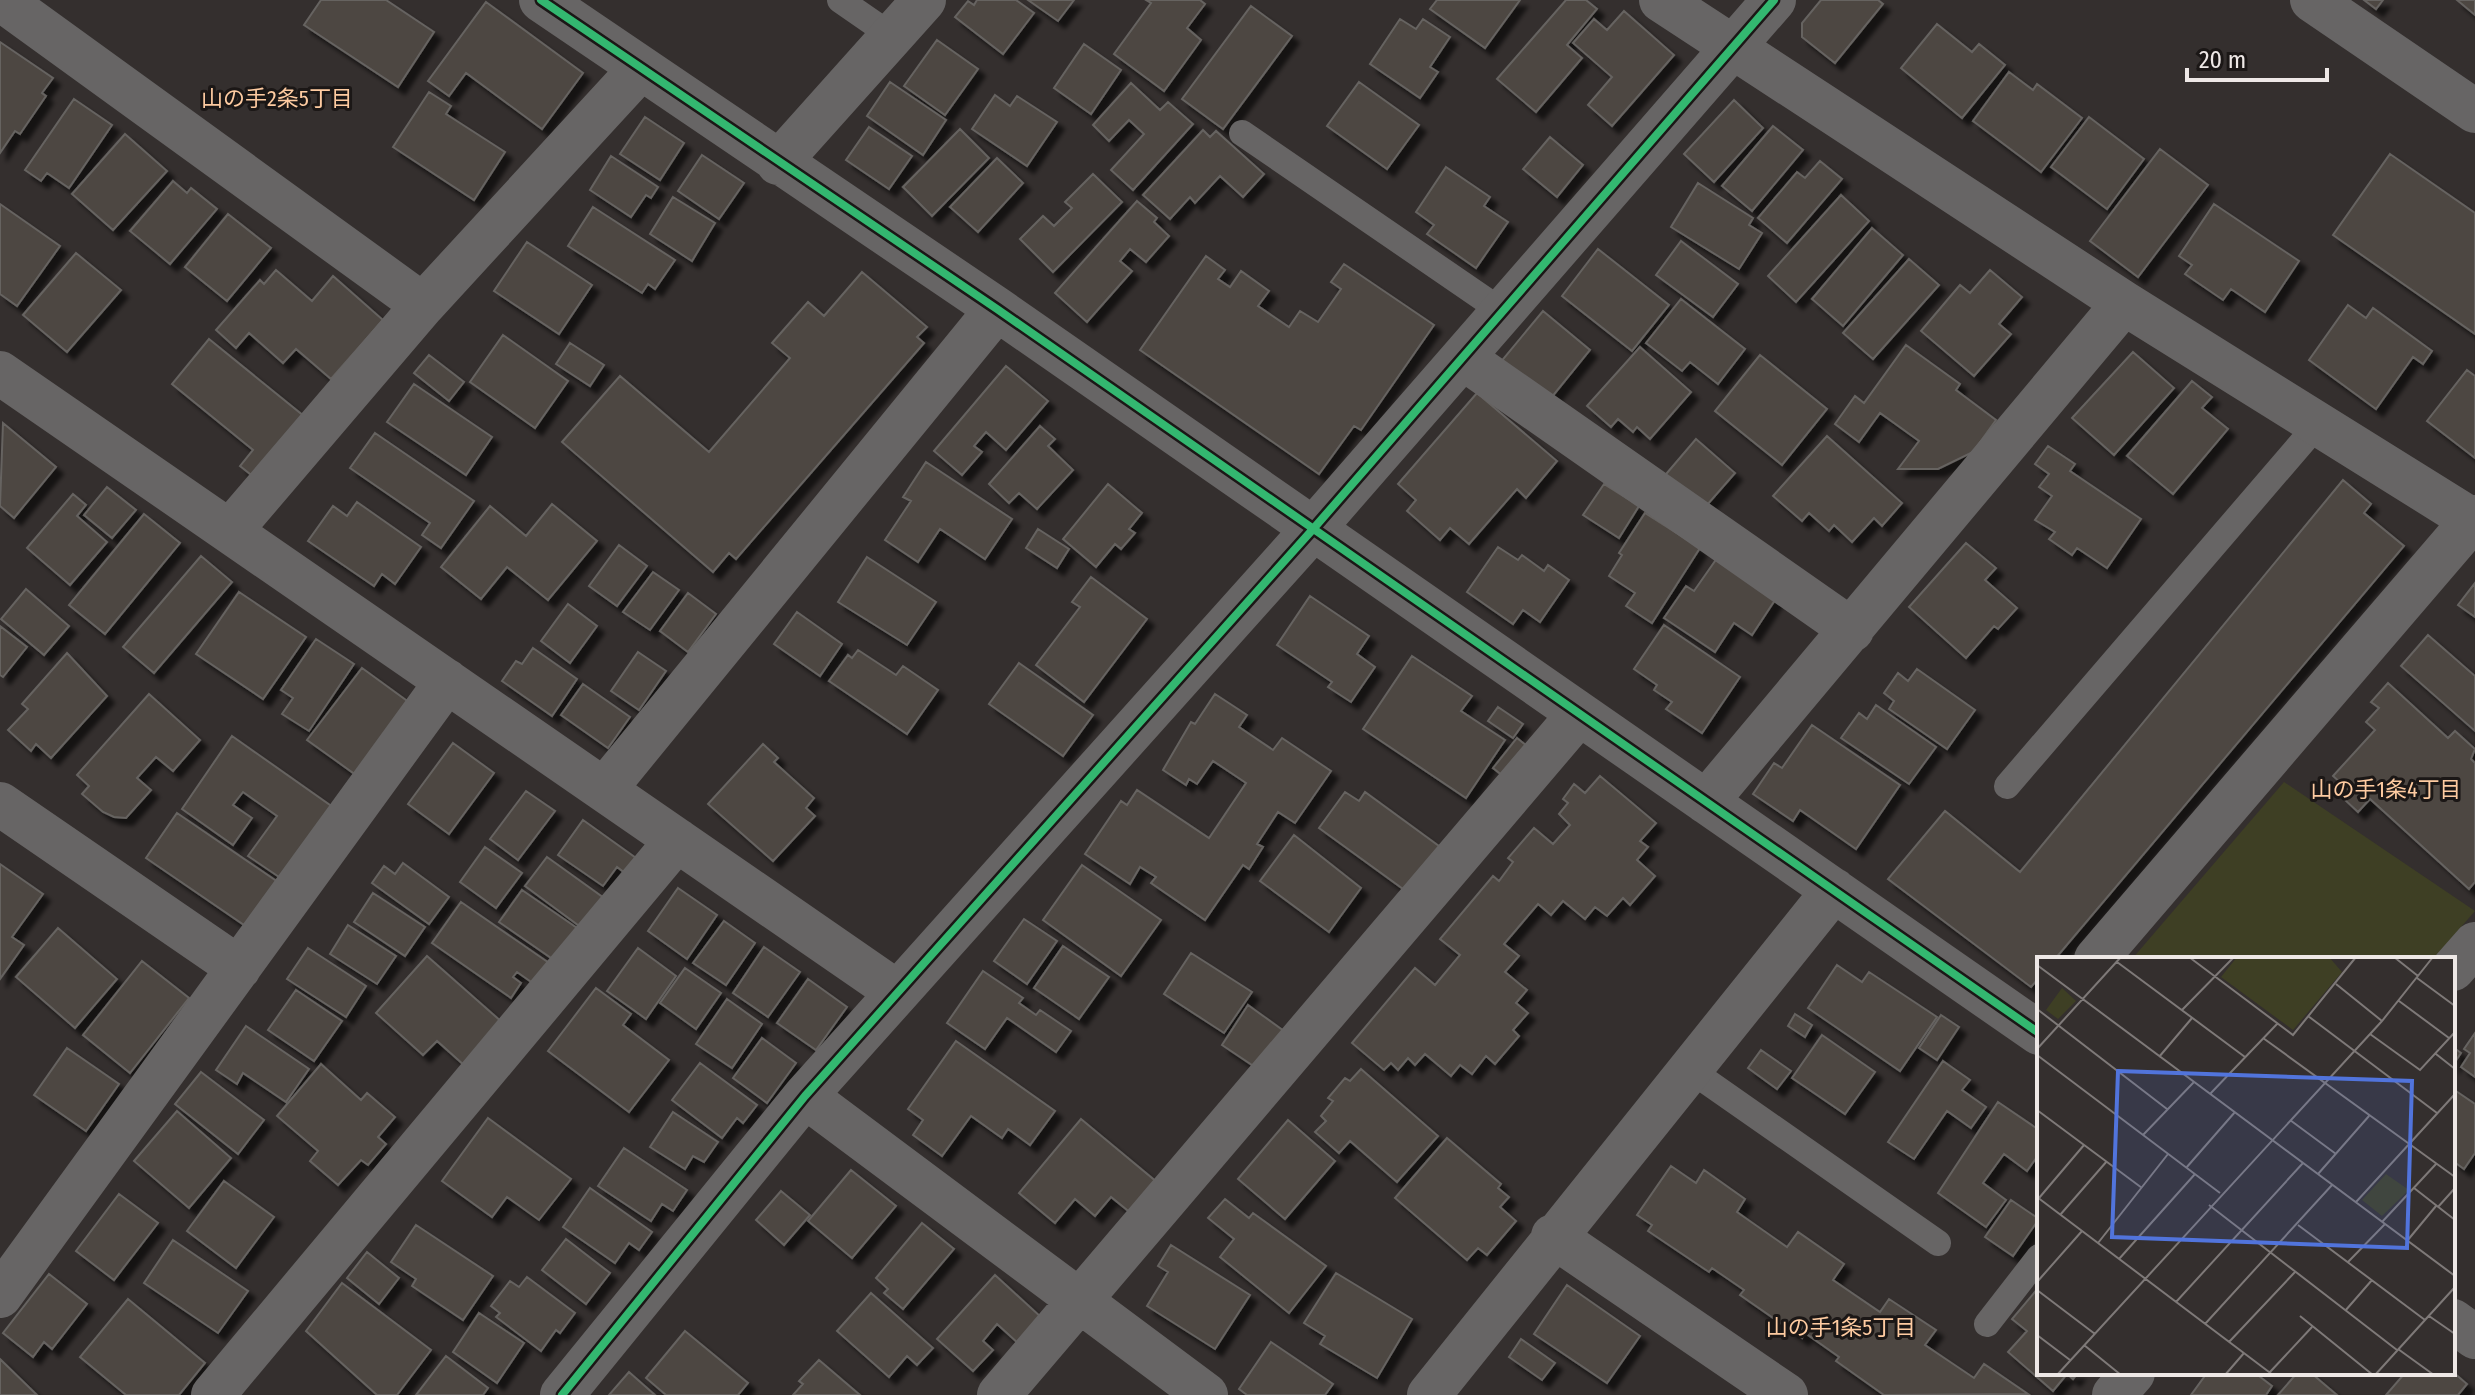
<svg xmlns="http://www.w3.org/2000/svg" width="2475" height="1395" font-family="'Fira Sans Condensed','Noto Sans JP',sans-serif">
  <defs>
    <filter id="shadow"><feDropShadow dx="7" dy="7" stdDeviation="2" flood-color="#0009"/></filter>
  </defs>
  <rect width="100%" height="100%" fill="#342f2e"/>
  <path fill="#3e3f24" d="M2284,782L2475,911L2433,959H2132Z"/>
  <path fill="#4d4742" stroke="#666361" stroke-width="2" filter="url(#shadow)" d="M321,0H386L434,32L398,87L304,25Z
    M977,0H1016L1034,13L1003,54L955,17L968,1L974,5Z
    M1028,0H1074L1058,21Z
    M1146,0H1200L1205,4L1187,28L1201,40L1164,91L1114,54L1151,3Z
    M1437,0H1520L1485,48L1430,9Z
    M1566,0H1586L1597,9L1567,45L1582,58L1536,112L1497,79Z
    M1821,0H1878L1883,4L1835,63L1802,37V23Z
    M2364,0H2383L2376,9Z
    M2457,0H2475V15Z
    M486,2L583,73L542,129L466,73L449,96L428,81Z
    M1251,6L1292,36L1223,129L1182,99Z
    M1624,11L1674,55L1612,126L1588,105L1612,77L1573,43L1594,19L1607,30Z
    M1400,19L1416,29L1423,19L1450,37L1430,67L1438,72L1420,98L1370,64Z
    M1937,24L1972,52L1979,44L2005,65L1962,118L1901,68Z
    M937,40L978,69L945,115L904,86Z
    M0,42L53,78L42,93L46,96L20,134L15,131L0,153Z
    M1084,44L1121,70L1091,114L1054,88Z
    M2009,72L2033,90L2037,84L2082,118L2041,172L1973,121Z
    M890,82L946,120L923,155L867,116Z
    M1359,82L1419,125L1387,169L1327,126Z
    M1131,83L1160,110L1168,102L1193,124L1133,190L1111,170L1144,134L1129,120L1109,141L1093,125Z
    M429,92L451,106L446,114L505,152L474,200L393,147Z
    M995,95L1010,106L1017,96L1057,122L1027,166L972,129Z
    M74,99L112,125L69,188L47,173L41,181L25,170Z
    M1734,100L1763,128L1714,182L1684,154Z
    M645,117L684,143L660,180L620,154Z
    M2089,117L2144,159L2107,209L2051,167Z
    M1773,126L1803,150L1752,211L1722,186Z
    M869,127L912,156L889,189L846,160Z
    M960,129L989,158L932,216L903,187Z
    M1203,130L1210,137L1216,131L1264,174L1243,197L1220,176L1195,203L1190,197L1170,219L1143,195Z
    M125,134L167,171L113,230L72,194Z
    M1550,137L1583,165L1557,197L1523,169Z
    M2160,149L2208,185L2138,277L2090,241Z
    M2390,154L2475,213V334L2333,235Z
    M702,155L744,183L719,219L678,191Z
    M611,156L658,187L651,198L646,195L631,217L590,190Z
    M997,158L1023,183L978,232L950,207Z
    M1820,161L1842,179L1787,243L1758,218L1797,172L1805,178Z
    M1446,167L1490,197L1484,206L1508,222L1476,268L1427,234L1434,225L1416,212Z
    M1093,174L1122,202L1053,272L1020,239L1043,216L1054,226L1072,208L1065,202Z
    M173,181L187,193L191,188L217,209L170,264L130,231Z
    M1698,183L1753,218L1749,225L1762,233L1739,269L1671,227Z
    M1841,195L1869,221L1796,302L1768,276Z
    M673,197L715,223L692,261L650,234Z
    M1137,201L1157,218L1154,222L1169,236L1146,262L1130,249L1120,261L1132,271L1087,322L1055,293Z
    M0,204L60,246L17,306L0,294Z
    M2214,204L2299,261L2265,312L2231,289L2223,300L2185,274L2192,265L2179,256Z
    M593,207L675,260L655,289L648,284L642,293L568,246Z
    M228,214L271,248L227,301L185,267Z
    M1872,228L1903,255L1843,326L1812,299Z
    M1681,241L1738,284L1713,317L1656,275Z
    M527,242L592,285L559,334L494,291Z
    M1598,249L1669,305L1632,351L1562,296Z
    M76,253L121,290L67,352L23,315Z
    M1206,256L1225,270L1218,279L1230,287L1241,271L1269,291L1258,306L1289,327L1300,311L1318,322L1341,289L1331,282L1344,264L1434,325L1361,430L1354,426L1319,474L1140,350Z
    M1909,259L1939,285L1873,359L1843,333Z
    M276,270L312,301L333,276L383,320L331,379L296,349L283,363L249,333L236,348L216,330L260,280L264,284Z
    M1990,270L2022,297L1999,324L2011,334L1974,376L1921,331L1960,285L1970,293Z
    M862,272L927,327L917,337L924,343L736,559L729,553L713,572L562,442L620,376L709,452L790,358L772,343L808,302L824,316Z
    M1681,299L1745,349L1718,384L1690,362L1682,371L1646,343Z
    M2348,305L2366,318L2373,308L2432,351L2423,364L2413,357L2376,409L2309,360Z
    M1543,311L1590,350L1547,403L1499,364Z
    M503,335L568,381L535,428L470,382Z
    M209,339L310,421L260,482L240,466L253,450L172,384Z
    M570,343L604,365L590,386L556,364Z
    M1906,345L1960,384L1956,390L1996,420L1973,452L1938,469H1898L1919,441L1880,413L1859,442L1835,424L1855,396L1864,403Z
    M1640,347L1691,392L1650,439L1637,427L1633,432L1618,419L1611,427L1587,406Z
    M2133,352L2174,388L2114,455L2072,418Z
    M429,355L464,382L449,401L414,373Z
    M1760,355L1827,409L1782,465L1715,411Z
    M1006,366L1048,401L1006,450L986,432L974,446L982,452L962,475L934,451Z
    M2467,370L2475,376V458L2427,421Z
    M2192,381L2212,397L2202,408L2228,429L2173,494L2127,456Z
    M414,384L492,437L466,475L387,422Z
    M1477,393L1557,461L1526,498L1517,489L1469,544L1450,528L1440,540L1407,511L1416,500L1398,484Z
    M3,423L56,467L14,518L0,506Z
    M1040,426L1055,439L1048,446L1073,470L1037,509L1019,493L1009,503L989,484Z
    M375,433L474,501L441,548L422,535L430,523L350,468Z
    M1827,436L1902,503L1882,526L1874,518L1852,542L1834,525L1829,531L1809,513L1802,521L1773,496Z
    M1696,439L1735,473L1700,513L1661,480Z
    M2048,446L2075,464L2070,471L2141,519L2107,568L2077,548L2072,555L2049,539L2055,532L2035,520L2052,496L2039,487L2049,474L2035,464Z
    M926,462L1012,519L985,559L940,529L918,562L885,540L911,501L903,497Z
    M2343,480L2371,504L2364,513L2404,546L2055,959H2039V978L2031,987L1888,879L1945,811L2020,872Z
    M1108,484L1142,513L1129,529L1135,533L1121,549L1115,544L1096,567L1063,539Z
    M1604,484L1639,506L1619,538L1583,515Z
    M107,487L136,510L112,538L84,515Z
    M73,494L86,505L77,516L107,542L70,585L27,548Z
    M357,502L421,547L395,584L382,574L374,586L308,541L333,506L347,516Z
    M552,504L597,541L548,600L507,567L481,599L441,567L490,506L526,536Z
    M1645,513L1700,548L1652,623L1626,606L1635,593L1609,576L1622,555L1619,553Z
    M144,514L180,543L105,634L69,605Z
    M1038,529L1069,549L1057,568L1026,548Z
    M1966,543L1996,568L1985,580L2017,608L1998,629L1994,626L1966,658L1909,607Z
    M619,545L647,566L617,606L589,586Z
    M1498,547L1518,560L1522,555L1544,571L1548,565L1569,580L1540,622L1523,610L1513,624L1467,592Z
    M1720,554L1779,594L1752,635L1734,623L1715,652L1664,618L1686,586L1694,591Z
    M201,556L232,582L154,673L123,647Z
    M867,557L936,602L907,645L838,602Z
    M653,572L679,590L650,630L623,612Z
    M1091,577L1147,619L1084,702L1036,665L1080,607L1072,602Z
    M2475,583V617L2458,605Z
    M26,589L69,626L44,655L1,619Z
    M239,592L306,637L263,699L196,654Z
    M688,593L716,614L688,652L660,631Z
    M1310,596L1369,636L1357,654L1375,667L1351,702L1328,687L1332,682L1277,645Z
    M568,604L597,626L570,663L541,641Z
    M797,612L842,644L820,676L774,644Z
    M1664,625L1740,677L1702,733L1666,709L1672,702L1654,690L1657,685L1634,669Z
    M0,626L27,647L3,677L0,675Z
    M2428,635L2475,676V731L2401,666Z
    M316,639L354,664L309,731L282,714L293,698L281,690Z
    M533,648L577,679L552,716L502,681L516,661L522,664Z
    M858,650L896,675L903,666L938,690L907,734L829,681L848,655L852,658Z
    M638,652L666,671L639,710L611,691Z
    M67,653L107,696L51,758L36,744L31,751L8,730L28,709L22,704Z
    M1412,656L1472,696L1461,711L1505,740L1466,798L1363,729Z
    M1019,663L1093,715L1063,756L989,704Z
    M362,668L410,703L356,775L307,740Z
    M1917,669L1975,710L1947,749L1889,709L1894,701L1884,693L1898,673L1908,681Z
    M2388,683L2448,738L2455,731L2475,749L2471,759L2475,763V882L2469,889L2370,799L2358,812L2345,800L2351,792L2333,776L2375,730L2366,722L2379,708L2371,702Z
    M583,684L630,717L608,748L561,715Z
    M149,694L200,740L173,771L156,757L137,778L151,790L126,818L114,817L103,812L82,794L89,786L77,775Z
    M1215,694L1247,715L1239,727L1273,750L1282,738L1331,771L1295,823L1278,812L1257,844L1263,847L1249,869L1243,865L1205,920L1151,883L1156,877L1140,867L1130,884L1085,854L1121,801L1127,805L1137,790L1209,838L1246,783L1213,761L1197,784L1189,779L1186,785L1163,770L1191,722L1195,724Z
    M1876,705L1936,747L1909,784L1841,738L1859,713L1867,719Z
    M1498,707L1523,724L1513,738L1488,721Z
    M1812,725L1900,785L1856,849L1800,810L1793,821L1753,794L1774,763L1782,768Z
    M232,736L337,810L282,879L248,856L277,816L243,792L233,805L252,818L233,845L182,809Z
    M1517,738L1532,750L1508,780L1493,768Z
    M453,743L494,773L449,834L408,804Z
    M763,744L778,758L774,762L814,798L806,808L815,816L773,861L708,804Z
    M1600,776L1656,823L1640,841L1648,847L1637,860L1655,876L1630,905L1623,898L1607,916L1595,907L1585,919L1563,901L1551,915L1538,904L1504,944L1519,956L1505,972L1527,990L1516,1003L1528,1013L1513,1030L1519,1036L1495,1064L1486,1056L1472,1074L1460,1065L1451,1076L1425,1054L1415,1065L1408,1058L1398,1070L1391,1063L1384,1070L1352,1043L1415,968L1435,985L1460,955L1440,939L1493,876L1499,881L1513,862L1508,858L1534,828L1553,844L1570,825L1559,814L1568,803L1563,799L1574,784L1585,793Z
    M526,791L555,811L518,860L490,839Z
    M1345,792L1359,801L1365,792L1443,849L1410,894L1319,828Z
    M177,813L278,882L247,927L146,858Z
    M583,820L636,858L625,873L617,867L603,886L558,855Z
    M1294,835L1361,888L1329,932L1260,881Z
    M485,847L522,873L496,908L460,882Z
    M547,857L604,898L582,928L525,886Z
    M403,863L449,897L429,924L372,883L384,866L395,874Z
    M0,864L43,894L12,937L24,945L0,979Z
    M1082,865L1161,920L1121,976L1043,920Z
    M678,888L717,915L687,959L648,931Z
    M522,890L577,928L554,960L499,922Z
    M373,893L425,927L405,956L354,922Z
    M461,902L552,965L537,986L517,972L513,977L521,983L511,998L432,943Z
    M1024,919L1057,941L1027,984L994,961Z
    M724,921L755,943L726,985L693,963Z
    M348,925L396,956L377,984L330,954Z
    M58,928L117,979L75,1028L16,977Z
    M1063,946L1109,977L1079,1019L1034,988Z
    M764,947L800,972L768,1017L733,993Z
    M308,948L366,986L346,1017L287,979Z
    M638,948L676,976L646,1019L607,991Z
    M1191,953L1252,992L1224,1033L1164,994Z
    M427,956L503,1023L465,1066L437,1041L423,1055L376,1013Z
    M142,961L189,998L130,1073L83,1035Z
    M1837,965L1862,982L1869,972L1937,1017L1900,1071L1808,1008Z
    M685,968L721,993L696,1029L660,1003Z
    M983,971L1023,998L1019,1003L1036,1015L1040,1010L1071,1031L1056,1052L1007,1018L985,1049L947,1023Z
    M808,979L847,1007L816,1050L777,1023Z
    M596,988L631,1014L623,1025L669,1060L629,1112L548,1051Z
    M296,990L342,1021L314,1061L268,1030Z
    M727,999L762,1024L732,1068L696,1044Z
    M1248,1005L1284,1031L1258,1069L1222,1045Z
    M1795,1014L1812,1025L1805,1037L1788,1026Z
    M1941,1015L1959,1027L1937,1060L1919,1048Z
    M246,1026L309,1069L286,1102L243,1073L237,1084L216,1070Z
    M2475,1033V1077L2461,1067L2470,1053L2464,1049Z
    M1822,1035L1875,1072L1845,1114L1792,1078Z
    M762,1038L796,1063L767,1103L733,1078Z
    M956,1041L1055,1111L1030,1145L1008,1129L1002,1138L971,1116L942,1156L913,1135L923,1120L908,1109Z
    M2453,1047L2461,1053L2453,1065Z
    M67,1048L119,1084L86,1131L34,1095Z
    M1761,1050L1791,1071L1777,1089L1748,1068Z
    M1943,1061L1970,1080L1962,1090L1986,1107L1971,1128L1947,1111L1914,1159L1888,1142Z
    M700,1063L757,1105L743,1123L737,1118L722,1138L672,1100Z
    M321,1064L361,1100L367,1093L395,1117L378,1137L386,1144L368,1165L361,1160L338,1185L310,1161L318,1151L277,1116Z
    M1361,1069L1438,1136L1397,1182L1350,1141L1339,1153L1315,1132L1326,1121L1321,1116L1333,1101L1328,1098L1345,1078L1350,1081Z
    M201,1072L264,1120L238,1154L175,1104Z
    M2453,1089L2475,1104V1153L2464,1169L2453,1161Z
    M1998,1102L2039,1130V1154L2027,1171L2004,1154L1983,1183L2006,1200L1986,1227L1938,1193Z
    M177,1111L231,1158L189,1208L134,1161Z
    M673,1112L718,1142L704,1162L693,1156L685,1169L650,1147Z
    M488,1118L571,1179L539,1220L507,1197L492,1217L442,1181Z
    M1081,1119L1158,1183L1132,1214L1111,1197L1095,1216L1075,1199L1055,1223L1019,1193Z
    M1288,1120L1335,1161L1285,1219L1238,1179Z
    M1447,1138L1501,1184L1498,1188L1509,1197L1500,1207L1516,1221L1487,1255L1478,1248L1467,1260L1395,1198Z
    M624,1148L687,1190L673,1211L662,1204L651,1221L598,1186Z
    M1671,1166L1696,1183L1704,1170L1745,1199L1737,1212L1787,1247L1798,1232L1844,1264L1833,1280L1880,1312L1889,1299L1936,1330L1925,1345L1974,1378L1984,1364L2028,1394L1884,1395L1836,1361L1839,1357L1805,1333L1802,1338L1740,1295L1744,1290L1712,1268L1709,1272L1648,1231L1652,1225L1637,1215Z
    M851,1170L896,1206L852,1258L808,1221Z
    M224,1181L274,1217L236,1268L187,1231Z
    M590,1188L652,1232L639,1250L629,1243L615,1263L563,1227Z
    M781,1191L810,1215L784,1245L756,1220Z
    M119,1194L158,1223L114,1280L76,1251Z
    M1225,1199L1249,1218L1253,1213L1326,1266L1289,1313L1220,1257L1234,1239L1208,1218Z
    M2011,1200L2039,1219L2013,1256L1985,1237Z
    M922,1223L954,1249L903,1309L884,1293L888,1289L876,1278Z
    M416,1225L493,1276L463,1320L412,1286L416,1279L391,1262Z
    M566,1239L610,1273L586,1304L542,1270Z
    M173,1240L248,1291L218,1333L144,1283Z
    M1171,1245L1250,1295L1215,1349L1147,1306L1168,1272L1158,1266Z
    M367,1252L399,1278L379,1304L347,1278Z
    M1336,1273L1412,1319L1377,1378L1320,1344L1325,1336L1304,1323Z
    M49,1274L87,1304L52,1349L44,1342L33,1357L3,1333Z
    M995,1275L1042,1318L1019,1344L997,1324L983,1341L993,1350L973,1371L937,1339Z
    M527,1277L575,1313L560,1333L556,1330L541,1351L496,1317L500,1313L491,1306L510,1281L519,1287Z
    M342,1283L431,1350L397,1395H377L306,1331Z
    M1567,1285L1640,1336L1607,1383L1534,1334Z
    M2039,1287V1373H2078L2073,1379L2067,1374L2053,1391L2008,1352L2027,1331L2012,1319Z
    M871,1293L933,1348L917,1365L907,1356L889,1377L837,1331Z
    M128,1299L205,1363L179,1395H126L80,1357Z
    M479,1313L524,1343L497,1383L453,1352Z
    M685,1331L748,1383L738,1395H666L646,1378Z
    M1521,1339L1555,1363L1542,1380L1509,1357Z
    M1271,1342L1333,1384L1325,1395H1247L1239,1389Z
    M446,1356L488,1388L483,1395H416Z
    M0,1359L37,1395H0Z
    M819,1360L860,1395H793L803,1384L799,1381Z
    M629,1372L655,1395H609Z
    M2453,1372L2467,1384L2458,1395H2386L2405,1373Z
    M2207,1373H2255L2272,1386L2266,1395H2191Z
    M2297,1373H2311L2337,1395H2278Z"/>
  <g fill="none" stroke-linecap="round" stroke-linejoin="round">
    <path stroke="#676565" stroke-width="26" d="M840,0L892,36
      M1242,133L1503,312
      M2007,786L2318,424
      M1689,1069L1938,1243
      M1987,1324L2039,1257"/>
    <path stroke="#676565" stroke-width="44" d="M2,0L423,305
      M541,0L997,309L2039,1033
      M1661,0L2124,303L2475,522
      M2312,0L2475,111
      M778,163L924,0
      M1463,358L1852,630
      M0,373L897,992
      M230,531L423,305L640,69
      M604,790L997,309
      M1706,802L2124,303
      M0,804L239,968
      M2096,959L2475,517
      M2453,969L2475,944
      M805,1096L1206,1395
      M1553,1236L1786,1395
      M0,1296L447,681
      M2453,1321L2475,1337
      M213,1395L677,840
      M562,1395L805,1096L1314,528L1774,0
      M999,1395L1579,714
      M1429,1395L1834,890
      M2114,1395L2133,1373"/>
    <defs>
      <path id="cycleway" d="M541,0L997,309L2039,1033
        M562,1395L805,1096L1314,528L1774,0"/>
    </defs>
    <use href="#cycleway" stroke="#1b1716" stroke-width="13"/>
    <use href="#cycleway" stroke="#33b770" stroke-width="8"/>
  </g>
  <g text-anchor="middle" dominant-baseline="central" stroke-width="6" stroke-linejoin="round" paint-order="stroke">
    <g font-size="22" fill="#fecba1" stroke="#1b1716">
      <text x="277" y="98">山の手2条5丁目</text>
      <text x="2386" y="789">山の手1条4丁目</text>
      <text x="1841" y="1327">山の手1条5丁目</text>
    </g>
  </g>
  <g transform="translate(2037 957)">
    <rect width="418" height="418" fill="#342f2e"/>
    <path d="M200,0H292L305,15L256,73L184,20ZM25,31L39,44L21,62L9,53ZM349,217L372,233L345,259L325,243Z" fill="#3e3f24"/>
    <path fill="none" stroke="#7e7978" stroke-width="2" d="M152,0L256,78L319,0M357,0L381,19M80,5L208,100M0,8L418,319M380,21L418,49M299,27L345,64M362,44L412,81M0,52L130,152M145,53L197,0M271,59L400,156M333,77L383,113L418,75M226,81L418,220M0,92L84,0M399,97L418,112M0,98L183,236M122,100L155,61M173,137L240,67M0,153L105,231M253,163L299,197M106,178L157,125M149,211L198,155M281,217L332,159M377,231L418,263M0,240L236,418M2,241L47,188M319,245L418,137M172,248L360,393M401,250L418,231M23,258L70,204M345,265L399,207M261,268L388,363M370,284L399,249M61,286L131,197M82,302L158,217M311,305L348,267M0,325L45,274M0,333L58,377M139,345L266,206M308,354L335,323M263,359L336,418M392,359L418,377M168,367L295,228M0,378L33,403M192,385L258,315M47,388L84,418M361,392L397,418M233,415L275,370M20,418L345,64L396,0M188,418L207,396M338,418L418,330"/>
    <path fill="#5174dc" fill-opacity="0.15" stroke="#5174dc" stroke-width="4" d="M81,114L375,124L370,291L75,280Z"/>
    <rect width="418" height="418" fill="none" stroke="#eee8e6" stroke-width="4"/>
  </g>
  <path d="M2187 68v12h140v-12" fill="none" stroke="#eee8e6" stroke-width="4"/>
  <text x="2199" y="68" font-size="24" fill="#eee8e6" stroke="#1b1716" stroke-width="6" paint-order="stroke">20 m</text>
</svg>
